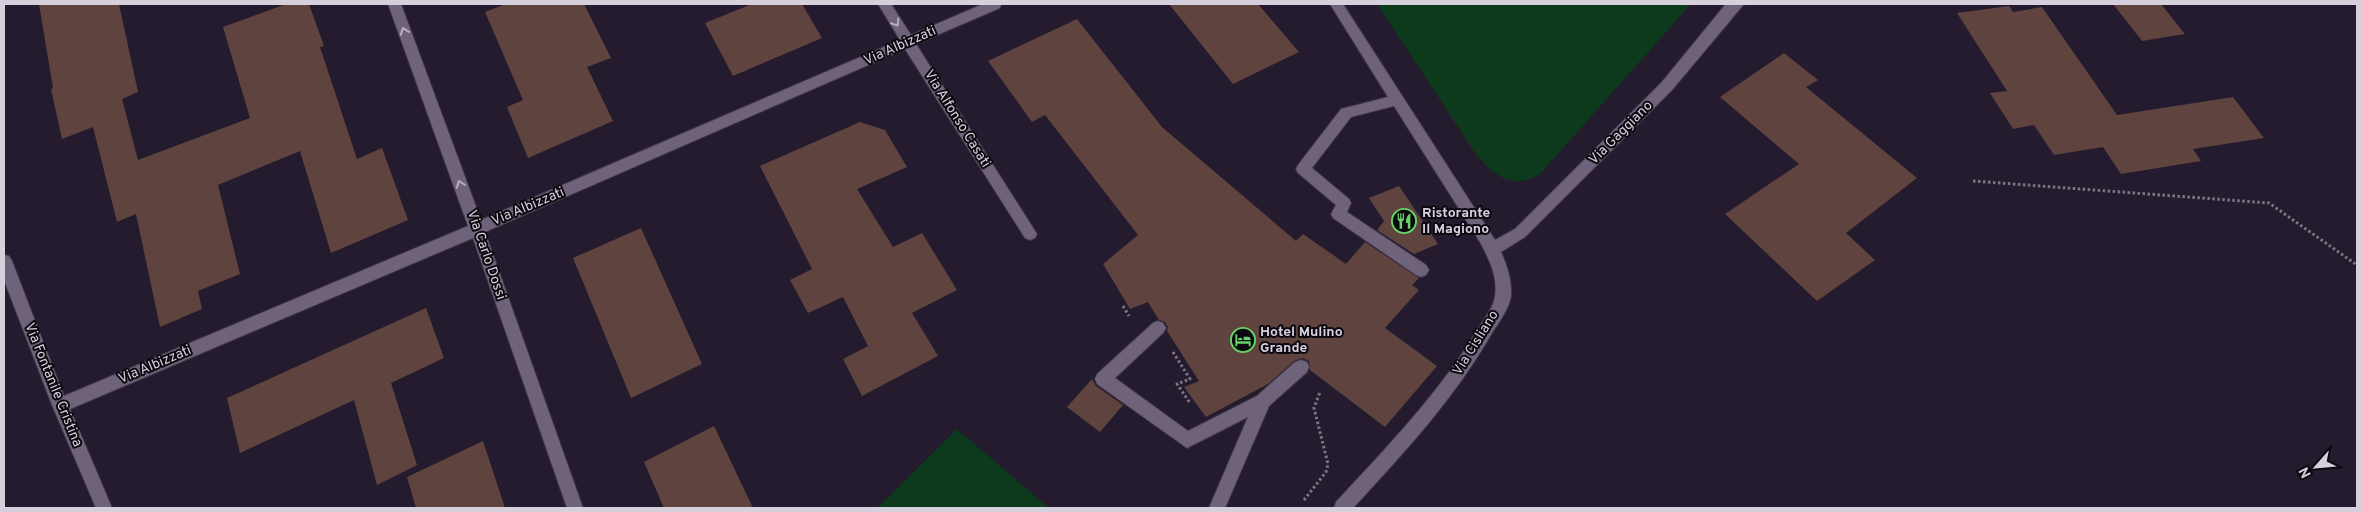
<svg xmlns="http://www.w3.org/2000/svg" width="2361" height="512" font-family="Overpass,sans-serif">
  <rect width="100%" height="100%" fill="#251b2e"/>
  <path fill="#0d391c" d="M1377,4H1691L1540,174C1512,191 1493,175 1475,153Z
    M957,429L1049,508H877Z"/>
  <path fill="#5e433f" d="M39,4H119L138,92L122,99L138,160L250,118L223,27L286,4H309L324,46L320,47L357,159L382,148L408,220L331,253L300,151L218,185L240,274L198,291L202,309L160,327L136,214L117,222L93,127L62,139L51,89L53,88Z
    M506,4H584L611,58L587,67L613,121L528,158L507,107L523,100L485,12Z
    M752,4H802L822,38L733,76L705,23Z
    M1169,4H1258L1299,52L1233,84Z
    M2113,4H2161L2185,34L2142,41Z
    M2009,6L2013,12L2042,7L2117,115L2233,97L2264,138L2193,149L2201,161L2121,174L2103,147L2054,155L2034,125L2013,129L1990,93L2007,91L1957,13Z
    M1077,19L1162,127L1296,241L1303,234L1346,264L1365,242L1419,278L1412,285L1419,290L1385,328L1437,366L1385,427L1310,370L1309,361L1302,358L1294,361L1268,384L1206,417L1184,387L1199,381L1167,331L1168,327L1165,322L1159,320L1148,302L1130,309L1103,264L1138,235L1045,115L1032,122L988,61Z
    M1784,53L1818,80L1806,87L1917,178L1846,233L1875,260L1817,301L1725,214L1799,164L1720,97Z
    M860,122L885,130L907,167L857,189L893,247L922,233L957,290L912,313L938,356L862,396L843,359L868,346L843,297L808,313L790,280L812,269L760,166Z
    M1399,186L1438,244L1414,254L1377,230L1384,221L1369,198Z
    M641,228L702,364L631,398L573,258Z
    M426,308L444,358L391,383L417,465L377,485L354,400L240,453L227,398Z
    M1092,379L1096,386L1123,405L1100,432L1067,407Z
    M714,426L753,508H664L644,462Z
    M483,441L505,508H416L407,477Z"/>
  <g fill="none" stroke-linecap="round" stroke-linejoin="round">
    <defs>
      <path id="minor" d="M388,4H401L481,220L900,40L878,4H891L911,35L983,4H1001L1000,8L916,44L1037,234L1035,238L1030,240L1025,238L905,49L485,232L583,508H567L473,238L70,409L112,508H96L52,405L4,280V255L9,256L12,261L64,396L468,226Z
        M1330,4H1343L1495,240L1515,229L1662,82L1725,5L1744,4L1672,90L1525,237L1501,252C1507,265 1512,281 1511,296C1509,309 1499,322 1492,333C1454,399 1404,453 1353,508H1334L1336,502C1388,446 1440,392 1480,326C1485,317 1494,307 1495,296C1498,277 1489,259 1480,242L1394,106L1351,117L1312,168L1349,199L1351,203L1347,212L1426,265L1429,270L1426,275L1421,277L1416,275L1333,218L1331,214L1336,205L1298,173L1296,169L1298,165L1341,109L1388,97Z
        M1158,321L1163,323L1166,328L1163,333L1115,378L1188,431L1257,396L1295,362L1301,360L1307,362L1309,367L1307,372L1269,406L1225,508H1209L1248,417L1187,448L1097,384L1095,379L1097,374L1153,323Z"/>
    </defs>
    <use href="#minor" stroke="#3e3646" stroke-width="2"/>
    <path stroke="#7d7585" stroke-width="3" stroke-dasharray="2.5 2.5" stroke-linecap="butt" d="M1973,181L2269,203L2357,265
      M1123,306L1129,316
      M1173,352L1190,379L1177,384L1190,403
      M1304,500L1326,472L1328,464L1314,408L1320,392"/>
    <use href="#minor" fill="#6e637a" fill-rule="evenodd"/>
  </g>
  <defs><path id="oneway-chevron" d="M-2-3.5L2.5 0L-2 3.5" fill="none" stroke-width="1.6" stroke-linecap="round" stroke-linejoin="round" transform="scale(1.25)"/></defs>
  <g stroke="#b7afbf">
    <use href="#oneway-chevron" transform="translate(896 23) rotate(57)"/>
    <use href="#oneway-chevron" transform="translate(404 31) rotate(-110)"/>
    <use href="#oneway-chevron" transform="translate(460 184) rotate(-110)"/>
  </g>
  <defs>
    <symbol id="restaurant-ring" viewBox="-11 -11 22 22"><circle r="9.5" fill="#0c0810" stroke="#66d466" stroke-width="1.5"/><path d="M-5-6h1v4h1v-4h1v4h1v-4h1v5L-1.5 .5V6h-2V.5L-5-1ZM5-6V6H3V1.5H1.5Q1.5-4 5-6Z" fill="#66d466"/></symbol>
    <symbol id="hotel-ring" viewBox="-11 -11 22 22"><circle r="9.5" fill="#0c0810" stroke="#66d466" stroke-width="1.5"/><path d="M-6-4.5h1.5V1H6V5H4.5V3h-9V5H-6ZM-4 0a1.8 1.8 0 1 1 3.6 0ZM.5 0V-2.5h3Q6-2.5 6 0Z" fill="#66d466"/></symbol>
  </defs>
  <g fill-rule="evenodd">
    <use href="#restaurant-ring" x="1390" y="207" width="28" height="28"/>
    <use href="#hotel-ring" x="1229" y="326" width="28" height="28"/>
  </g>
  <g text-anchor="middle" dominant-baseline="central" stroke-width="4" stroke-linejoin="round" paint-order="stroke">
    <g font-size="14" fill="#d6d0dd" stroke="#0c0810">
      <text transform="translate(900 46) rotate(-24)">Via Albizzati</text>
      <text transform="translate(957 119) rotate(58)">Via Alfonso Casati</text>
      <text transform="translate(1621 133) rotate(-45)">Via Gaggiano</text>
      <text transform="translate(528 207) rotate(-23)">Via Albizzati</text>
      <text transform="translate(486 255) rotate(71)">Via Carlo Dossi</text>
      <text transform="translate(1476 343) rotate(-58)">Via Cisliano</text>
      <text transform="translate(155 365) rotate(-23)">Via Albizzati</text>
      <text transform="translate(53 385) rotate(68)">Via Fontanile Cristina</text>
    </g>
    <g font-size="14" font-weight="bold" fill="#d6d0dd" stroke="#0c0810" text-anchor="start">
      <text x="1422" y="213">Ristorante<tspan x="1422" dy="16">Il Magiono</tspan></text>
      <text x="1260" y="332">Hotel Mulino<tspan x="1260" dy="16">Grande</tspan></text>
    </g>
  </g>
  <rect width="2361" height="512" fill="none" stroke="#d6d0dd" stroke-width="10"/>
  <g transform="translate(2316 467) rotate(243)" stroke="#0c0810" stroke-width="4" paint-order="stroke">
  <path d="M0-4L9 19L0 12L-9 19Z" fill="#d6d0dd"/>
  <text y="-8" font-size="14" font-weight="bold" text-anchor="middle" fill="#d6d0dd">N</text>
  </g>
</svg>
